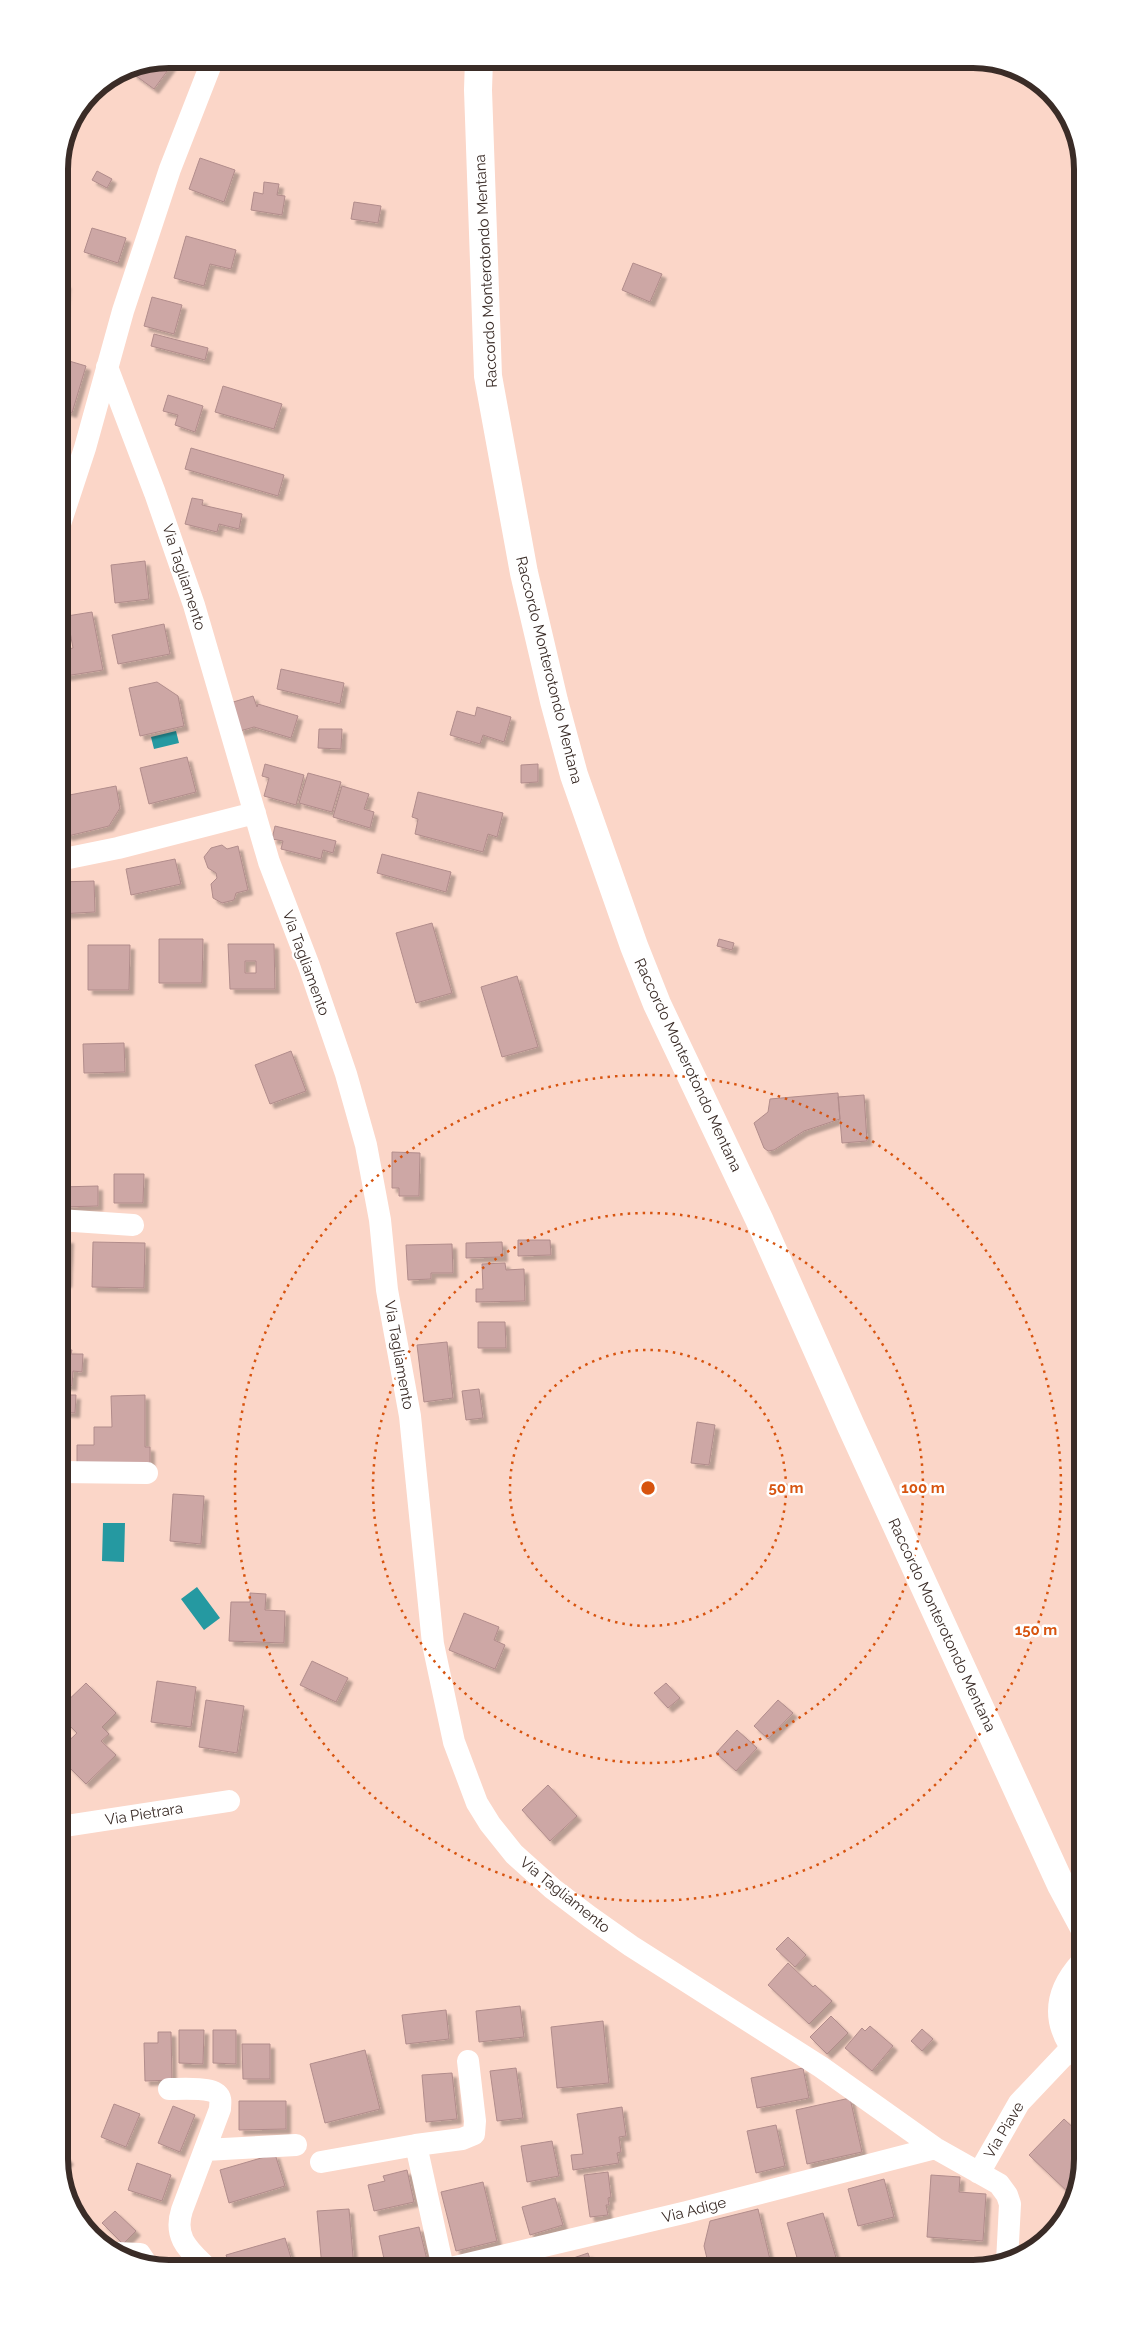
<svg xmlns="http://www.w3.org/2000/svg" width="1142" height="2327" font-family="Raleway,sans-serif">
  <defs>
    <filter id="shadow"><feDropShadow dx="4.5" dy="4.5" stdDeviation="1" flood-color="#0004"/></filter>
  </defs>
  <rect width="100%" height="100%" fill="#fbd6c8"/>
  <path fill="#2599a1" d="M176,731L179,743L154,749L151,737Z
    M103,1523H125L124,1562L102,1561Z
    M197,1587L220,1618L204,1630L181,1599Z"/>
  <path fill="#cda7a5" stroke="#b18c8b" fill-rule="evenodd" filter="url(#shadow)" d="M168,59H176L154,89L132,73L137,65Z
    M200,158L235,170L224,202L189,189Z
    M97,171L112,179L107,188L92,180Z
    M264,182L279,184L277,195L285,196L282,215L251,210L254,192L263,194Z
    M354,202L381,206L378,223L351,219Z
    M92,228L126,238L118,263L84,252Z
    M186,236L236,250L231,269L210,264L204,286L174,278Z
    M633,263L662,274L650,302L622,290Z
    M59,283L66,284L63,320H59Z
    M152,297L182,305L174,334L144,326Z
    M154,334L208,348L205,360L151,346Z
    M59,358L86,366L72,413L59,409Z
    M223,386L282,404L274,429L215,412Z
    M168,395L203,406L195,432L175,425L178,415L163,411Z
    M191,448L284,475L278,496L185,469Z
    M192,498L203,500L202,505L242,514L239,529L219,524L217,532L185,524Z
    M145,561L149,599L115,603L111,565Z
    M92,612L103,670L59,677V651L73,648L67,616Z
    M164,624L170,654L118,664L112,635Z
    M281,669L344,683L340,704L277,689Z
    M157,682L178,696L184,726L140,736L129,688Z
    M253,696L257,707L258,704L298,716L291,738L254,727L240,731L230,703Z
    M477,707L511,717L504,742L483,735L480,744L450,735L457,711L475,716Z
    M319,729H342L341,749L318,748Z
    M187,757L196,792L149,804L140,768Z
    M265,764L304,775L296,805L264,796L269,778L262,776Z
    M538,764V782L521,783V765Z
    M308,773L341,782L332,812L299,803Z
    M116,786L120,808L109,826L68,836L59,830V797Z
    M342,786L369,794L364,809L374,812L370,828L333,817Z
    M418,792L503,813L497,837L488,834L483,852L415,834L418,819L412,817Z
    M275,826L336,841L333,853L323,850L321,859L281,849L283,841L272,839Z
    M222,845L227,849L238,846L248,890L236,893L234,900L222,903L213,898L211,884L217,878L216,873L208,868L204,857L211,848Z
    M382,854L451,872L446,892L377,873Z
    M175,859L181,884L131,895L126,869Z
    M94,881L95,912L59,914V882Z
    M432,923L452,993L416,1003L396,933Z
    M159,939H203L202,983H159Z
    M719,939L734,943L732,950L717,946Z
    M228,944H274L275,989H230ZM245,961H256V973H245Z
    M88,945H130L129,990H88Z
    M517,976L538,1047L502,1057L481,987Z
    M124,1043L125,1072L84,1073L83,1044Z
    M291,1051L306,1091L270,1104L255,1065Z
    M838,1093L840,1119L804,1131L774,1150L768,1151L764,1148L754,1123L768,1112L770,1099Z
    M864,1095L867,1141L842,1143L838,1097Z
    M392,1152L420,1153L419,1196H399V1188H392Z
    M114,1174H144L143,1203H114Z
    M98,1186V1206L60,1207L59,1187Z
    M59,1239H69L67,1283H59Z
    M518,1240H550L551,1255L518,1256Z
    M93,1242L145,1243L144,1288L92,1287Z
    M502,1242L503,1257L466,1258V1243Z
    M452,1244L453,1273H431V1279L408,1280L406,1245Z
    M505,1263L506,1270L524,1269L525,1301L476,1302V1289H483L482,1264Z
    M478,1322H505L506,1348H478Z
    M447,1342L453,1398L424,1402L417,1345Z
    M59,1349L72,1350L71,1354H83L82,1372L73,1371L72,1386L63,1385L62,1389H59Z
    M479,1389L483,1418L466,1420L462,1391Z
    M60,1395H76L75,1413L59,1412Z
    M145,1395V1447H150V1463H77V1445H94V1427H112L111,1396Z
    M697,1422L715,1425L709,1465L691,1463Z
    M173,1494L204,1496L201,1544L170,1541Z
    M250,1593L266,1594L265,1610L285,1611L284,1643L229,1641L231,1602H250Z
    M59,1595H61L60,1627H59Z
    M464,1613L499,1627L494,1640L505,1645L495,1669L449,1650Z
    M312,1661L348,1678L336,1702L300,1685Z
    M157,1681L196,1687L191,1727L151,1722Z
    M86,1683L116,1713L102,1727L109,1734L101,1741L116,1755L86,1784L59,1757V1750L77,1733L59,1715V1709Z
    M666,1683L680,1698L668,1708L654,1693Z
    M206,1700L244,1706L237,1753L199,1747Z
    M778,1700L793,1713L768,1739L754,1726Z
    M737,1730L757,1748L736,1771L716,1753Z
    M548,1785L577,1816L550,1841L522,1810Z
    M788,1937L806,1955L795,1967L776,1949Z
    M788,1963L813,1987L815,1985L832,2001L809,2024L768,1985Z
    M520,2006L524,2037L479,2042L476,2011Z
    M446,2010L449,2039L406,2044L402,2015Z
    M831,2016L848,2033L827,2054L810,2037Z
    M603,2021L609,2083L557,2088L551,2027Z
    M870,2026L893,2046L872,2071L845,2048L862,2028L865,2031Z
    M922,2029L933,2039L922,2051L911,2041Z
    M179,2030H204L203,2064L179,2063Z
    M213,2030H236V2064L213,2063Z
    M158,2032H171L172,2080L145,2081L144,2043H158Z
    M242,2044H270V2079H243Z
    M365,2050L380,2109L325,2123L310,2064Z
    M516,2068L523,2118L497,2121L490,2071Z
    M803,2068L809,2098L757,2108L751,2078Z
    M452,2073L457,2119L426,2122L422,2075Z
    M850,2098L862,2152L807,2164L796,2110Z
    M239,2101H286V2129L239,2130Z
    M114,2104L140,2114L126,2147L101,2137Z
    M173,2106L195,2115L180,2152L158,2143Z
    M622,2107L626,2136L619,2137L621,2152L617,2153L619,2163L573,2170L571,2155L583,2154L577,2114Z
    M1064,2119L1079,2133L1073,2139L1083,2148L1078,2153L1083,2159L1072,2196L1029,2155Z
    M776,2125L785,2166L756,2173L747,2131Z
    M552,2141L559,2176L527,2182L521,2146Z
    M59,2150L69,2160L61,2169L59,2159Z
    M275,2154L285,2186L229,2203L220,2170Z
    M137,2163L171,2175L162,2201L128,2190Z
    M407,2170L414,2202L374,2211L368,2185L385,2181L383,2176Z
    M608,2172L611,2197L608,2198L609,2205H606L608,2215L590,2217L584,2175Z
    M931,2175L960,2177L959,2192L986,2194L983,2241L927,2237Z
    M884,2179L894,2217L858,2226L848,2189Z
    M483,2182L497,2241L456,2251L441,2192Z
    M66,2197L78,2202L75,2210L67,2200Z
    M555,2198L563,2225L530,2235L522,2207Z
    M349,2209L354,2268H322L317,2211Z
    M758,2209L772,2268H739L737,2260L709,2267L704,2246L710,2221Z
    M115,2211L136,2231L123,2244L102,2223Z
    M823,2213L839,2268H800L787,2223Z
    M419,2227L427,2260L386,2268L379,2236Z
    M285,2238L294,2268H230L226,2255Z
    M588,2253L593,2268H557L556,2264Z"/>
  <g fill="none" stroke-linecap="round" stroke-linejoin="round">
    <path stroke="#fff" stroke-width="22" d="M107,367L155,493L194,605L269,862L309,966L346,1074L366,1145L380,1220L387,1290L410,1416L433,1644L454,1742L477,1803L490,1824L514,1854L553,1889L590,1917L631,1946L821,2067L935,2148L999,2184L1007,2195L1010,2204L1007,2262
      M59,527L85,448L123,311L170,169L213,59
      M59,860L118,848L255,813
      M59,1220L133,1225
      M59,1472L147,1473
      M59,1827L229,1801
      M169,2089C179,2089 211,2087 217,2094C222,2098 220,2104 220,2109L182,2210C173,2238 189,2250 207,2268
      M416,2145L462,2139L474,2134L475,2121L468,2061
      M205,2150L296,2145
      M321,2162L416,2145L443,2268
      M979,2173L1019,2103L1073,2046
      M117,2253L140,2254L146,2263
      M451,2268L687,2212L935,2148"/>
    <path stroke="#fff" stroke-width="28" d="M479,59L478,90L488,376L524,573L554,701L574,775L634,946L657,1004L759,1219L851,1426L1061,1885L1083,1926
      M1083,2058C1055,2026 1055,1996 1083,1965"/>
  </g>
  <g fill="none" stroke="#d7540f" stroke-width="2.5" stroke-dasharray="2.5 5">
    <circle cx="648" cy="1488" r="138"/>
    <circle cx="648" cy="1488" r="275"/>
    <circle cx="648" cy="1488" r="413"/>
  </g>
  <g text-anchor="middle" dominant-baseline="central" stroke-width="5" stroke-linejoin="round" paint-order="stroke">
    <g font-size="15" fill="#3a2c27" stroke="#fff">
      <text transform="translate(486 271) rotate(-93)">Raccordo Monterotondo Mentana</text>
      <text transform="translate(184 577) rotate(72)">Via Tagliamento</text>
      <text transform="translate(549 670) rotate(76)">Raccordo Monterotondo Mentana</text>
      <text transform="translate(306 963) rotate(70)">Via Tagliamento</text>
      <text transform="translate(688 1065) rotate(65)">Raccordo Monterotondo Mentana</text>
      <text transform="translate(399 1355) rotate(80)">Via Tagliamento</text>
      <text transform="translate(942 1625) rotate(65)">Raccordo Monterotondo Mentana</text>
      <text transform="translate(144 1814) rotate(-9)">Via Pietrara</text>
      <text transform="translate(565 1895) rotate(39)">Via Tagliamento</text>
      <text transform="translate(1004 2130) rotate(-59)">Via Piave</text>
      <text transform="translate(694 2210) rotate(-14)">Via Adige</text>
    </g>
  </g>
  <path d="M0 0H1142V2327H0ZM169 68H973A101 101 0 0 1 1074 169V2159A101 101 0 0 1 973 2260H169A101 101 0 0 1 68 2159V169A101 101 0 0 1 169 68Z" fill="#fff" fill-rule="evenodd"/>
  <path fill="none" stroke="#3a2c27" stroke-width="6" d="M169 68H973A101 101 0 0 1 1074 169V2159A101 101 0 0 1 973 2260H169A101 101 0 0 1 68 2159V169A101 101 0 0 1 169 68Z"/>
  <circle cx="648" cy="1488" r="8" fill="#d7540f" stroke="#fff" stroke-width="2.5"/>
  <g font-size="15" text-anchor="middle" font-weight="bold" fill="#d7540f" stroke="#fff" stroke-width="5" stroke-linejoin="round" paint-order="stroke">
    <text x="786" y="1493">50 m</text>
    <text x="923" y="1493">100 m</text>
    <text x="1036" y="1635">150 m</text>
  </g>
</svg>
